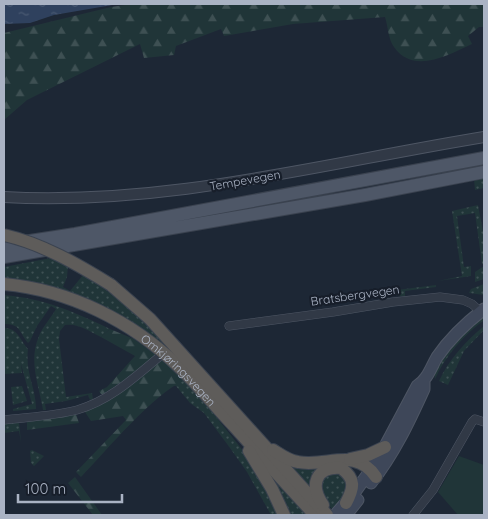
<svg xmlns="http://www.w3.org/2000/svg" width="488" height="519" font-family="Quicksand,sans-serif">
  <defs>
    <pattern id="grass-dots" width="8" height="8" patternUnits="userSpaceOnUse" patternTransform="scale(1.25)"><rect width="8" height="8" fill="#203538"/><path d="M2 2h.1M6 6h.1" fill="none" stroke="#3e5053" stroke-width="1.8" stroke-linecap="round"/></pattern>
    <pattern id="forest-firs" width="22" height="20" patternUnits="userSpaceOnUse" patternTransform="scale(1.25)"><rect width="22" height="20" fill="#203538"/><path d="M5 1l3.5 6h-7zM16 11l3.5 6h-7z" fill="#3e5053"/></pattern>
    <pattern id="water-ripples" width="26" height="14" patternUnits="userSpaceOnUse" patternTransform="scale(1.25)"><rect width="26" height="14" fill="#2f415e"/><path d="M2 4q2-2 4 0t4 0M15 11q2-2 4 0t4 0" fill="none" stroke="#4a5a73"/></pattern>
  </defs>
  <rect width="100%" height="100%" fill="#1d2735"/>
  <path fill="url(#grass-dots)" d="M484,177V188L475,190L474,179Z
    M478,205L484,237V263L482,264L475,213L457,216L464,267L471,266V276L438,281L462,276L452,211Z
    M51,258L68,266L67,277L63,287L70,291L83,275C127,301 158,336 193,373L144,331L4,279V267Z
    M484,266V279L475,282V272Z
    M484,284V295L469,293L471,289Z
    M436,285V287L405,291V296H399L397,290Z
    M4,295C42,298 75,312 110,329L101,337C89,331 78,323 65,325L60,331L59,339L66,397L92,393L93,399L90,400L88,395L66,401L45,404L46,410H43C39,385 28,361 39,336C43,326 51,318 56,309L51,306L37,326L30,341L28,343C19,332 21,324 4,324Z
    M484,316V320C464,335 445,356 435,379C431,362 471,326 484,316Z
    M484,326V330L464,351L448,385L439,381C449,359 466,341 484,326Z
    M4,328C18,328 20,340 28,349C25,373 36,388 36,409L13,411V409L32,404L21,364L22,373L4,374Z
    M185,380L209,408L252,462L280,515H271L247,472L230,448L204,413L190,403L176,386L173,385Z
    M22,386L27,401L13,405L11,387Z
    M19,422L21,442L19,431L4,433V423Z
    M32,450L44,456L34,466L31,463L30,451Z
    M258,460L308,515H287Z
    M286,462L326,465L313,490Z
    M335,472L346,478L347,493L333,510C323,498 319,493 323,478Z"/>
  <path fill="url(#forest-firs)" d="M132,4H484V27H479L468,36L472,44C448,55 414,75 394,47C388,39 388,26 385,17L293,24L224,36L221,29L176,46L174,55L144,58L140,44L27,100L4,120V33L111,7Z
    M110,329L134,339L156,355L126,379L103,394H101L99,391L107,387L135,356L101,337Z
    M162,359L185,380C153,394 107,450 81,477L76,472L126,420L123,416L91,421L85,412C91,407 100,405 107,401C127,389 145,376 162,359Z
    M76,414L79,423L27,430V421Z
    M75,477L102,515H93L68,483Z"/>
  <path fill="#203538" d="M459,456L484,465V515H458L438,492Z"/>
  <path fill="url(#water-ripples)" d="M4,4H118L54,15L30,23L4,24Z"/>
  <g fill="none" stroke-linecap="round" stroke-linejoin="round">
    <defs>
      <path id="minor" d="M229,326L333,312L393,302L440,297L463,300L472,304L481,312
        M4,420C28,417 54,416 77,410C109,401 134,378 159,357
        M413,515L433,490L472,422L475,419L484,422"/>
      <path id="tertiary" d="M4,197C167,206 325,163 484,137"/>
      <path id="secondary" d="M371,483C394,454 409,422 424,389V382
        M335,515L355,492L377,461L417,386C428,379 431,367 437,357C450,338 466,323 484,309
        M346,515L358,500"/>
      <path id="primary" d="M4,245L75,234L484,158
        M4,257L365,195L484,172"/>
      <g id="trunk">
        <path id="s1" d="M4,284C69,290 132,321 179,367C198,385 215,406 233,425C260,455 287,485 315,515"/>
        <path d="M111,285L150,319L327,515"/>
        <path d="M273,450C281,455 289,461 298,462C326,468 356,446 376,477"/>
        <path d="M249,451L272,489L284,515"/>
        <path d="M350,459L368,455L385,447"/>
        <path d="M323,505C309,485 316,466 341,468C356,479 354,488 346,503"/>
      </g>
    </defs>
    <use href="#minor" stroke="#4e5664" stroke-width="9"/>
    <use href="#tertiary" stroke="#4e5664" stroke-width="12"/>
    <use href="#secondary" stroke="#4e5664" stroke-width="13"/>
    <use href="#primary" stroke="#3a424f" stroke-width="14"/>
    <use href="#trunk" stroke="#3b4350" stroke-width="14"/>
    <use href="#minor" stroke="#313946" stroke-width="8"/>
    <use href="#tertiary" stroke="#313946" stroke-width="10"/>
    <use href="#secondary" stroke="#3e4759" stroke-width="11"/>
    <use href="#primary" stroke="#4e5767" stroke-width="12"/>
    <use href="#trunk" stroke="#5e5c5a" stroke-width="12"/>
    <defs>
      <path id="trunk-bridge" d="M4,235C43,244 77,264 111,285"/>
    </defs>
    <use href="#trunk-bridge" stroke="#3b4350" stroke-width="14" stroke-linecap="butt"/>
    <use href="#trunk-bridge" stroke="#5e5c5a" stroke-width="12"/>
  </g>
  <g text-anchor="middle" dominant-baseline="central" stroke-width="4.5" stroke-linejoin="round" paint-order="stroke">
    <g font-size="12" fill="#aab3c4" stroke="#171e2a">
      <text transform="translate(245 180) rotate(-10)">Tempevegen</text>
      <text transform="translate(355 295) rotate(-8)">Bratsbergvegen</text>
      <text stroke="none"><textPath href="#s1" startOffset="199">Omkjøringsvegen</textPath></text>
    </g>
  </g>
  <rect width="488" height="519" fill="none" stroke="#aab3c4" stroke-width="10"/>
  <path d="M18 494v8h104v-8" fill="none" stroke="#aab3c4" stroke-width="2.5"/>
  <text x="25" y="494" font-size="15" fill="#aab3c4" stroke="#171e2a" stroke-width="4" paint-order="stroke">100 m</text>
</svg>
